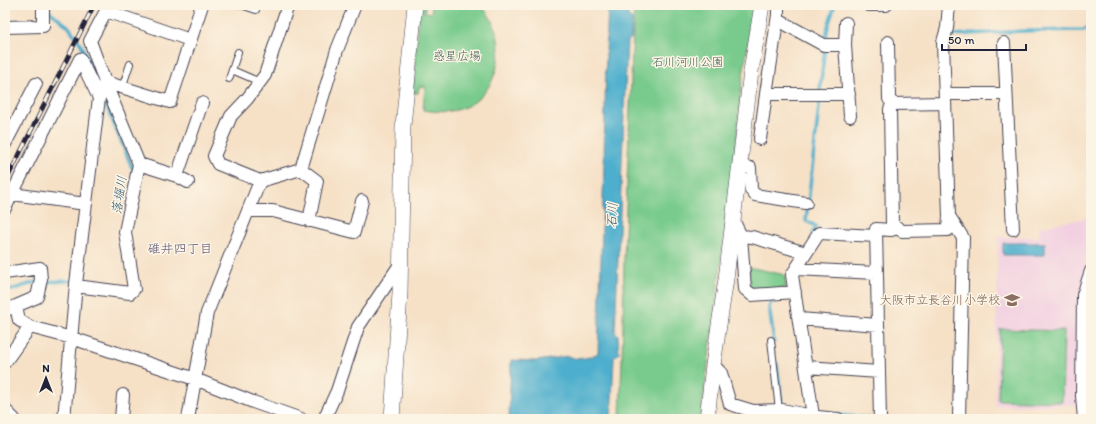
<svg xmlns="http://www.w3.org/2000/svg" width="1096" height="424" font-family="Itim,'Klee One',sans-serif">
  <rect width="100%" height="100%" fill="#fcf5e5"/>
  <filter id="ink" filterUnits="userSpaceOnUse"><feTurbulence type="fractalNoise" baseFrequency=".025" numOctaves="2"/><feDisplacementMap in="SourceGraphic" scale="8" xChannelSelector="R" yChannelSelector="G"/><feConvolveMatrix kernelMatrix="1 2 1 2 8 2 1 2 1" color-interpolation-filters="sRGB"/></filter>
  <filter id="wash" filterUnits="userSpaceOnUse"><feTurbulence type="fractalNoise" baseFrequency=".012" numOctaves="4" result="noise"/><feDisplacementMap in="SourceGraphic" scale="16" xChannelSelector="R" yChannelSelector="G"/><feGaussianBlur stdDeviation="0.9" result="paint"/><feColorMatrix in="noise" values="0 0 0 0 0 0 0 0 0 0 0 0 0 0 0 0 0 1.4 0 .05"/><feComposite in="paint" operator="in"/></filter>
  <g filter="url(#wash)">
    <rect width="100%" height="100%" fill="#f6e1c7"/>
    <path fill="#f2cfe1" d="M1091,217V263L1084,277L1077,331V405L995,406L998,237H1039V227Z"/>
    <path fill="#79cb8d" stroke="#4e7664" d="M419,5H425V12L431,13L432,5H480C485,9 488,14 491,19C508,49 497,95 463,108C450,113 437,112 423,110L425,86L419,87L418,93H412Z
      M634,5H756C748,46 739,87 738,129L701,419H620L623,325L624,259Z
      M749,267L785,275L786,288L756,291L750,287Z
      M1000,329L1064,331L1062,402L998,400Z"/>
    <path fill="#4eafcd" stroke="#386884" d="M608,5H628V16L632,19L631,39L627,41L615,332L618,335L619,353L614,358L611,419H509L511,360L537,361L568,356C577,361 590,358 598,353L604,165L606,52Z
      M1003,243H1045V255H1003Z"/>
    <g fill="none" stroke-linecap="round" stroke-linejoin="round">
      <path stroke="#4eafcd" stroke-width="3.5" d="M48,6V10L68,26L81,44L92,70
        M826,39L828,26L835,5
        M949,39L953,35L1024,31L1084,30L1089,26L1091,22
        M820,90L825,47
        M103,98L134,172
        M813,233L816,226L806,221L820,98
        M5,292L36,282L74,281
        M774,342L769,306L776,297
        M777,364L782,406H785
        M839,415L868,418"/>
    </g>
  </g>
  <g filter="url(#ink)">
    <g fill="none" stroke-linecap="round" stroke-linejoin="round">
      <defs>
        <path id="service" d="M241,5L256,10
          M232,70L260,82
          M229,79L238,52
          M122,88L130,64
          M771,340L779,410"/>
        <path id="minor" d="M109,5L90,41L105,82L139,164L177,176L188,182
          M869,5H886
          M949,5L947,28L943,42L949,216L963,238L959,419
          M106,11L190,40
          M778,20L824,45H845
          M846,23L845,45L850,116
          M5,27L43,26V5
          M888,42L889,99L893,104L945,103
          M1004,43L1013,229
          M105,82L170,102L202,5
          M766,94H849
          M945,94H1006
          M893,104L890,109L892,224L902,231L948,230L949,216
          M760,139L766,94L778,15V5
          M5,144L36,84
          M739,166L750,168L751,190L755,195L806,203
          M301,169L317,181L309,221
          M177,176L202,103
          M260,181L301,169L337,50L355,5
          M12,194L86,204
          M5,208L80,59L99,98
          M249,211H273L354,232L362,201
          M733,220L741,236L745,289L752,295L795,292
          M741,236L752,237L806,253
          M796,269L876,273
          M5,273L40,268L41,279L37,297L16,306L5,310
          M76,286L130,293L134,289L125,232L139,164
          M16,306L19,320L30,327L72,338L195,379L253,402L301,419
          M799,319L878,325
          M5,362L30,327
          M713,365L721,373L730,404L753,411L782,410L818,417L838,419
          M806,367L879,372
          M5,410L14,419
          M813,416L792,275L819,233L876,236
          M64,419L76,284L99,98L105,82
          M121,419L123,395
          M188,419L207,313L260,181L218,164L214,156L231,116L247,99L265,75L288,5
          M324,419L337,391L358,327L401,263
          M880,419L876,229L891,230L897,228
          M1084,419L1082,396L1083,295L1091,271"/>
        <path id="tertiary" d="M392,419L400,293L403,126L415,5
          M707,419L713,365L726,279L751,71L762,5"/>
      </defs>
      <use href="#service" stroke="#423f50" stroke-width="8"/>
      <use href="#minor" stroke="#423f50" stroke-width="14"/>
      <use href="#tertiary" stroke="#423f50" stroke-width="16"/>
      <use href="#service" stroke="#fff" stroke-width="6"/>
      <use href="#minor" stroke="#fff" stroke-width="12"/>
      <use href="#tertiary" stroke="#fff" stroke-width="15"/>
      <defs>
        <path id="rail" d="M5,183L94,5"/>
      </defs>
      <use href="#rail" stroke="#22223b" stroke-width="4.5"/>
      <use href="#rail" stroke="#fcf5e5" stroke-width="3" stroke-dasharray="9" stroke-linecap="butt"/>
    </g>
  </g>
  <defs>
    <symbol id="school-bare" viewBox="-9 -9 18 18"><path d="M0-5L7-2L0 1L-7-2ZM-4 1L0 2.5L4 1V4Q0 6-4 4Z" fill="#8d6e63" stroke="#fcf5e5" stroke-width="2.5" paint-order="stroke"/></symbol>
  </defs>
  <g fill-rule="evenodd">
    <use href="#school-bare" x="1001" y="289" width="22" height="22"/>
  </g>
  <g text-anchor="middle" dominant-baseline="central" stroke-width="3" stroke-linejoin="round" paint-order="stroke">
    <g font-size="12" fill="#405d58" stroke="#fcf5e5">
      <text x="457" y="56">惑星広場</text>
      <text x="688" y="62">石川河川公園</text>
    </g>
    <g font-size="12" fill="#785e54" stroke="#fcf5e5" text-anchor="end">
      <text x="1000" y="300">大阪市立長谷川小学校</text>
    </g>
    <g font-size="13" font-style="italic" fill="#345a75" stroke="#fcf5e5">
      <text transform="translate(119 195) rotate(-81)">落堀川</text>
      <text transform="translate(612 215) rotate(-88)">石川</text>
    </g>
    <g font-size="13" fill="#5b5276" stroke="#fcf5e5">
      <text x="180" y="248">碓井四丁目</text>
    </g>
  </g>
  <rect width="1096" height="424" fill="none" stroke="#fcf5e5" stroke-width="20"/>
  <g transform="translate(46 378)" stroke="#fcf5e5" stroke-width="3" paint-order="stroke">
  <path d="M0-3L7 15L0 10L-7 15Z" fill="#22223b"/>
  <text y="-6" font-size="11" font-weight="bold" text-anchor="middle" fill="#22223b">N</text>
  </g>
  <path d="M942 44v6h84v-6" fill="none" stroke="#22223b" stroke-width="2"/>
  <text x="948" y="44" font-size="12" fill="#22223b" stroke="#fcf5e5" stroke-width="3" paint-order="stroke">50 m</text>
</svg>
